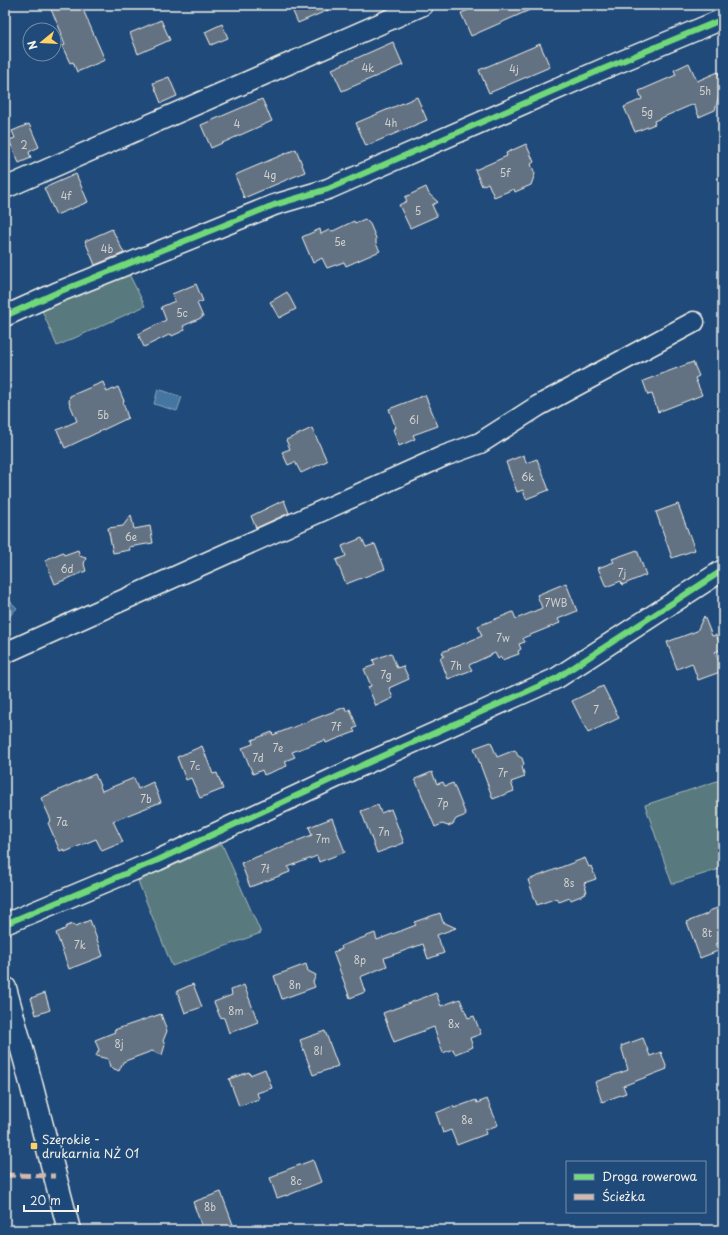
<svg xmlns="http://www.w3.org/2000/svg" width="728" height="1235" font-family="'Playpen Sans',sans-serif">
  <rect width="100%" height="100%" fill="#1f4a7a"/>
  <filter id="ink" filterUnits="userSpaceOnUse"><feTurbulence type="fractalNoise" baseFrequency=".025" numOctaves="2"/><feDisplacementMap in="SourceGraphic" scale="8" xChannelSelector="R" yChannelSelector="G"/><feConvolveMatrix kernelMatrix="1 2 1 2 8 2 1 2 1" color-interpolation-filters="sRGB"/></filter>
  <g filter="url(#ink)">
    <path fill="#597a7f" stroke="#a6b6b4" d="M127,270L145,306L57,346L41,308Z
      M723,779V868L672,884L645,805Z
      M222,844L261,933L172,966L138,881Z"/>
    <path fill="#4474a1" stroke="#8aa6bd" d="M158,389L182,397L177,411L154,404Z
      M5,596L17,608L6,620L5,619Z"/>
    <path fill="#647283" stroke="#f4f1e8" d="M49,5H81L105,60L77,72L73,62L70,63L62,46L65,45L61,35L62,34Z
      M290,5H340L298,23Z
      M480,5H541L471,36L461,13Z
      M161,20L170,40L138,54L130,33Z
      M222,24L228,38L211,45L205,32Z
      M393,42L403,65L342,91L332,69Z
      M540,44L550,67L489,93L479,70Z
      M689,63L697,81L718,72L723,83V90L720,92L715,110L699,117L694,104L654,121L655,124L635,132L624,107L642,99L639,91L676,75L674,70Z
      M169,77L177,96L161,103L153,83Z
      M417,97L427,120L366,146L356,123Z
      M262,99L272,121L211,148L201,125Z
      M29,124L39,147L29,152L31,158L19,163L9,140L15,138L12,131Z
      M526,144L534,162L531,164L535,174L531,185L515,192L514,189L494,197L488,183L482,186L475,170L507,156L506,153Z
      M296,149L305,172L244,198L235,175Z
      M76,174L88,202L56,215L44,188Z
      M426,187L429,194L438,202L432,205L437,216L410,228L399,205L407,201L405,197Z
      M365,219L370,224L376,238V244L380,251L346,266L344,262L327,268L322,258L313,263L302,237L320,229L321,234L329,230L333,231L354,221L355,223Z
      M112,229L124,253L95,265L85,241Z
      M196,284L203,301L197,303L203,317L183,326L185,330L172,336L171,334L144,347L138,334L166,320L161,307L175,301L172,294Z
      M287,292L296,309L279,318L270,302Z
      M693,362L699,376L695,378L702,395L658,412L652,394L648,395L643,381Z
      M103,382L107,392L118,387L124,401L123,402L128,418L65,448L57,430L77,421L69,402L70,396Z
      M425,395L438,426L413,435L415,439L399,446L393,429L396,428L389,409Z
      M312,428L327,461L301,473L295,462L288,465L282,452L290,449L286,440Z
      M524,455L526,463L537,459L549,490L526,499L523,490L517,492L506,462Z
      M284,500L289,513L256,528L251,516Z
      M678,504L695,550L672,558L656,512Z
      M131,515L134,529L150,526L153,543L129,547L130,550L113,553L108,528L123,526Z
      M362,538L366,547L375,544L385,569L346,584L336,560L346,556L342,546Z
      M78,550L80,556L86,558L84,564L86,571L55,584L45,560L63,552L64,555Z
      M637,550L646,575L622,585L621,581L606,587L598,568L614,562L612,559Z
      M566,583L577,611L558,619L560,623L523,638L525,642L519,644L521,649L518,651L519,654L502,660L501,657L498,659L495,653L469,665L472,670L448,679L440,658L444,656L442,652L482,636L478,626L513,612L516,619L542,608L537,595Z
      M704,616L712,636L716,635L722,649L715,652L723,671L698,680L692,663L677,669L667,642L697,631Z
      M391,653L397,668L403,666L409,679L389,688L393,698L376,706L368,687L371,686L364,669L375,665L373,660Z
      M603,686L619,718L588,733L572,701Z
      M345,707L346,711L350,709L357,727L353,729L355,732L326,743L325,740L292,752L295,757L285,761L287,766L264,775L262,770L253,774L242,748L253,744L252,740L272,732L273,735Z
      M491,742L497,757L515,750L518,756L522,758L524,764L522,767L525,777L511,782L514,791L493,799L474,748Z
      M202,746L213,774L217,773L223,789L200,798L191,778L186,780L177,757Z
      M432,772L437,784L443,782L445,786L453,783L466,815L456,819L453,824L448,826L442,824L435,827L415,779Z
      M95,774L102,791L134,778L138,789L153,782L161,802L113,821L123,842L102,851L96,839L65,852L64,849L60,851L48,823L51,820L41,798Z
      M378,805L381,813L391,809L404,843L377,853L361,811Z
      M332,818L345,852L319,862L317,856L288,867L290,872L250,887L241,863L312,835L309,827Z
      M585,858L589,867L591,866L596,879L584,883L587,892H585L586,894L571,900L570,898L559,902L557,898L537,905L528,880Z
      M723,906V941L716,944L718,951L700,958L687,922L707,914L709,911Z
      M440,913L443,922L456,928L437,935L444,953L428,959L423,944L384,958L387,966L360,977L365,992L350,998L333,952L342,949L341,946L375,933L377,940L416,925L414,922Z
      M90,920L103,956L69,969L56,933L65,929L67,926L73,924L76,926Z
      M306,964L308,971L316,975L313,982L315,987L282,999L274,976Z
      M193,984L202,1007L185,1013L177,991Z
      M244,985L258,1022L229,1033L224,1018L220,1017L214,1002L232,995L231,990Z
      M45,993L50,1010L36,1015L31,998Z
      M436,993L441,1006L460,999L468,1018L474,1016L481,1034L470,1038L473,1047L455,1054L453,1049L443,1053L434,1027L394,1042L383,1013Z
      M161,1014L167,1031L163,1041L165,1045L162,1055L152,1051L128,1060L123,1062L119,1071L110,1067L108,1059L96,1056L99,1050L95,1040L115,1032L114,1030Z
      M325,1031L338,1066L313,1075L300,1040Z
      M643,1038L650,1056L661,1052L667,1069L623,1086L626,1093L602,1102L595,1082L628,1070L621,1046Z
      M265,1069L272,1088L257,1093L259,1099L239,1106L229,1079L249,1072L250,1075Z
      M487,1099L498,1125L485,1130L486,1134L457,1145L451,1130L443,1133L436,1113L453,1106L454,1108L476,1100L477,1103Z
      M313,1160L321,1182L286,1196V1195L277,1198L270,1178L278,1175V1173Z
      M221,1192L235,1230H203L193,1202Z"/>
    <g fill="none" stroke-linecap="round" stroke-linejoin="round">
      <defs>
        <path id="minor" d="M5,188L423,5
          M5,316L56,293L274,205L328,189L603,69L723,19
          M5,653L444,456L480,443L538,406L694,322
          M5,924L158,860L354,769L557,678L723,570"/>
        <path id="tertiary" d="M5,988L26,1064L69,1230"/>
      </defs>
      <use href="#minor" stroke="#f4f1e8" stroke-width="23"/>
      <use href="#tertiary" stroke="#f4f1e8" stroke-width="25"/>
      <use href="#minor" stroke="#1f4a7a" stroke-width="20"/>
      <use href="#tertiary" stroke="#1f4a7a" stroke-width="22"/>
      <path stroke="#d1b7ad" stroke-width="5" stroke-dasharray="10 5" stroke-linecap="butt" d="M5,1175L55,1176"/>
      <defs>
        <path id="cycleway" d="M5,316L56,293L274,205L328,189L603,69L723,19
          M5,924L158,860L354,769L557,678L723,570"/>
      </defs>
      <use href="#cycleway" stroke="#1f4a7a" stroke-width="8"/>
      <use href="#cycleway" stroke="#71d979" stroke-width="6"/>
    </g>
  </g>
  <rect fill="#ffd166" stroke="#1f4a7a" stroke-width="1.5" x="30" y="1142" width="8" height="8" rx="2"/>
  <g text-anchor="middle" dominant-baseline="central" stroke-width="3" stroke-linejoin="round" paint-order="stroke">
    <g font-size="10" fill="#d0d1cf">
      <text x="368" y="67">4k</text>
      <text x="514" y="68">4j</text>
      <text x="705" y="90">5h</text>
      <text x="647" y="111">5g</text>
      <text x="391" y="122">4h</text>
      <text x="237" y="123">4</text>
      <text x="24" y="144">2</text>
      <text x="505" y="172">5f</text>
      <text x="270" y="174">4g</text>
      <text x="66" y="195">4f</text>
      <text x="418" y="210">5</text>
      <text x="340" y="241">5e</text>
      <text x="107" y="248">4b</text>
      <text x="182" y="312">5c</text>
      <text x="103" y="414">5b</text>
      <text x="414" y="419">6l</text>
      <text x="528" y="476">6k</text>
      <text x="131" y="536">6e</text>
      <text x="67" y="568">6d</text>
      <text x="622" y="572">7j</text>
      <text x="556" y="602">7WB</text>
      <text x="503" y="637">7w</text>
      <text x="456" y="665">7h</text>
      <text x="386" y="674">7g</text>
      <text x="596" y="709">7</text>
      <text x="336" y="726">7f</text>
      <text x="278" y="747">7e</text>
      <text x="258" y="757">7d</text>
      <text x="195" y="765">7c</text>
      <text x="503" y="772">7r</text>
      <text x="146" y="798">7b</text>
      <text x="443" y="802">7p</text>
      <text x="62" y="821">7a</text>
      <text x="384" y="831">7n</text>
      <text x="323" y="838">7m</text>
      <text x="265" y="868">7ł</text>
      <text x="569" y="882">8s</text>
      <text x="707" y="932">8t</text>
      <text x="80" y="944">7k</text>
      <text x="360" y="959">8p</text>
      <text x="295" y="984">8n</text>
      <text x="236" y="1010">8m</text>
      <text x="454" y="1023">8x</text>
      <text x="119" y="1043">8j</text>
      <text x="318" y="1050">8l</text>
      <text x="467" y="1119">8e</text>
      <text x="296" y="1180">8c</text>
      <text x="210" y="1206">8b</text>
    </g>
    <g font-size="12" fill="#f4f1e8" stroke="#1f4a7a" text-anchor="start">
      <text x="42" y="1139">Szerokie -<tspan x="42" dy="14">drukarnia NŻ 01</tspan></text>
    </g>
  </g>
  <rect width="728" height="1235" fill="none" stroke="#1f4a7a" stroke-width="20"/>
  <rect x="10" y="10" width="708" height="1215" fill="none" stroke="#f4f1e8" stroke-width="1.5" filter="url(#ink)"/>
  <rect x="566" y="1161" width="140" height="52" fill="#1f4a7a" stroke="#748da6"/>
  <rect x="574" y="1174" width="20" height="6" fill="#71d979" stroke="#748da6"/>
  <text x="602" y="1181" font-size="12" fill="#f4f1e8">Droga rowerowa</text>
  <rect x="574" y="1194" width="20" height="6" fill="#d1b7ad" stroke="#748da6"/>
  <text x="602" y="1201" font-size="12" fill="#f4f1e8">Ścieżka</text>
  <g transform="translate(42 42) rotate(252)"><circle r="19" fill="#1f4a7a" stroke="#748da6"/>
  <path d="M0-3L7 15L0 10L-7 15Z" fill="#ffd166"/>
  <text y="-6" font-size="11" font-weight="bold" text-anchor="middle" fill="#f4f1e8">N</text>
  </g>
  <path d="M24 1205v6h54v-6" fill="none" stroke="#f4f1e8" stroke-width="2"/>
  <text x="30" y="1205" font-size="12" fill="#f4f1e8" stroke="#1f4a7a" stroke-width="3" paint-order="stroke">20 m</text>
</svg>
